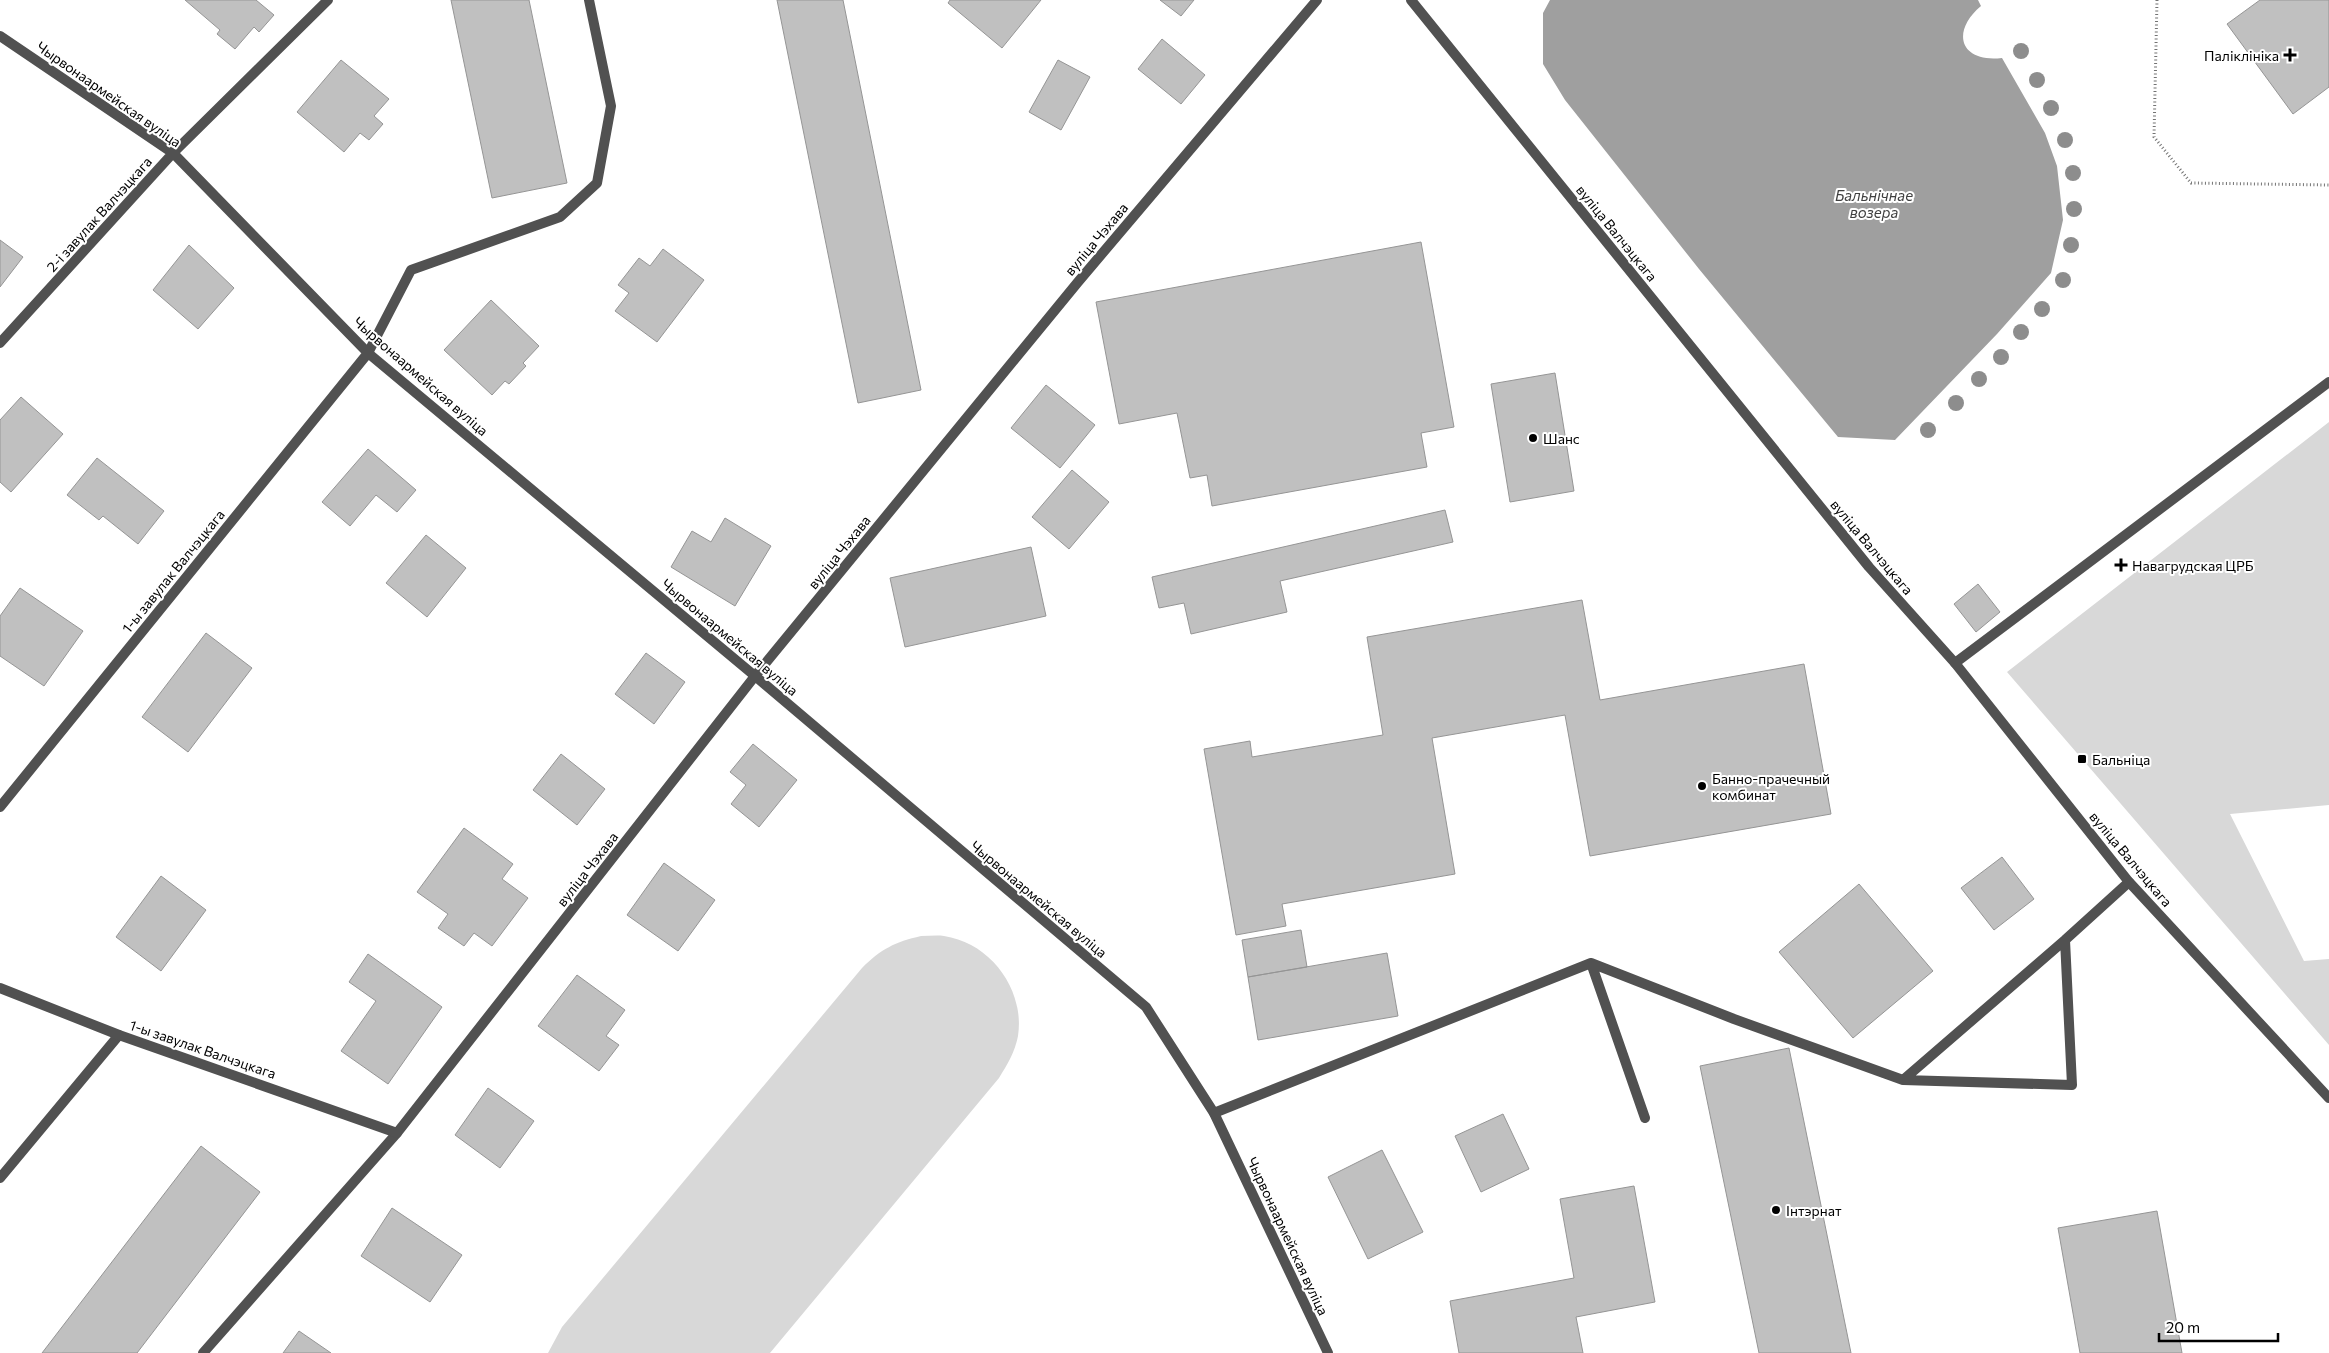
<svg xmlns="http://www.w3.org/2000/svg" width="2329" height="1353" font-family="Commissioner,sans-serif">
  <rect width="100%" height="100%" fill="#fff"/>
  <path fill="#d8d8d8" d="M2329,422V805L2230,814L2304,961L2329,959V1045L2007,672Z
    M921,936C929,936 937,935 944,936C991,943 1025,990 1018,1036C1015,1052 1007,1065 999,1078L770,1353H548L562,1327L862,968C881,949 895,942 921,936Z"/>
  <path fill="#9f9f9f" d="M1550,0H1978L1981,6C1951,31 1959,63 2002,58L2045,133L2057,166L2063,220L2051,273L1997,334L1895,440L1838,437L1699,269L1565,100L1543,64V13Z"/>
  <path fill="#c0c0c0" stroke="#959595" d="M185,0H256L274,15L259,32L254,27L235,49L217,34L220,30Z
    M451,0H529L567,183L492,198Z
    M777,0H843L921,390L858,403Z
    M950,0H1041L1002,48L948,3Z
    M1160,0H1194L1181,16Z
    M2260,0H2329V87L2293,114L2227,24Z
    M1162,39L1205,75L1181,104L1138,69Z
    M341,60L389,99L374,116L383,124L369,140L360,133L344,152L297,112Z
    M1058,60L1090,77L1061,130L1029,112Z
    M0,240L23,257L0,287Z
    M1421,242L1454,427L1421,433L1427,467L1212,506L1207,475L1190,478L1177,413L1119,424L1096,302Z
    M189,245L234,288L198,329L153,290Z
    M663,249L704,280L657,342L615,311L629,293L618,285L639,258L650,266Z
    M491,300L539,346L523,363L526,366L509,384L505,381L492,395L444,350Z
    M1555,373L1574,491L1510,502L1491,384Z
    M1046,385L1095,425L1060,468L1011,428Z
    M21,397L63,434L11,492L0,482V420Z
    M368,449L416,490L397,512L376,495L350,526L322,502Z
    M97,458L164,511L138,544L103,516L99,520L67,495Z
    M1072,470L1109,502L1069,549L1032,517Z
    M1445,510L1453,542L1280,581L1287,612L1191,634L1184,603L1159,608L1152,577Z
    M725,518L771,546L735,606L671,567L692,531L711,542Z
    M426,535L466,568L427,617L386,583Z
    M1031,547L1046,616L905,647L890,578Z
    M1978,584L2000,612L1976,632L1954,604Z
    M20,588L83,631L44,686L0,656V616Z
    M1582,600L1600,700L1804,664L1831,814L1590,856L1565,715L1432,738L1455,874L1282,904L1286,926L1236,935L1204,749L1250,741L1252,757L1383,735L1367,637Z
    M206,633L252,668L188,752L142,717Z
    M646,653L685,682L654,724L615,694Z
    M753,744L797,780L759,827L731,804L746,785L730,772Z
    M561,754L605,789L577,825L533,790Z
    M464,828L513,864L502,879L528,898L492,946L474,933L464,946L438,928L448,914L417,892Z
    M2002,857L2034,899L1994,930L1961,888Z
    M664,863L715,900L678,951L627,915Z
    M161,876L206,910L161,971L116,937Z
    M1859,884L1933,971L1853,1038L1779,952Z
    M1301,930L1307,967L1248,977L1242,940Z
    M1387,953L1398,1016L1258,1040L1248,977Z
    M368,954L442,1007L388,1084L341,1051L376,1001L349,982Z
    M577,975L625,1010L606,1036L619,1045L599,1071L538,1026Z
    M1789,1048L1851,1353H1759L1700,1066Z
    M488,1088L534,1121L500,1168L455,1135Z
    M1503,1114L1529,1169L1481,1192L1455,1136Z
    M201,1146L260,1192L137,1353H42Z
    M1382,1150L1423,1232L1368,1259L1328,1177Z
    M1634,1186L1655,1302L1576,1317L1583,1353H1459L1450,1301L1574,1278L1560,1199Z
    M392,1208L462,1255L430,1302L361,1256Z
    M2157,1211L2182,1353H2080L2058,1228Z
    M299,1331L331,1353H283Z"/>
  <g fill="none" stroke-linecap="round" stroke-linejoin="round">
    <path stroke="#737373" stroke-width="3" stroke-dasharray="1 2.5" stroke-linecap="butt" d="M2157,0L2154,137L2191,183L2329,185"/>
    <path stroke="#515151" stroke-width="10" d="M368,353L411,270L560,217L597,183L611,106L589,0
      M1955,663L2329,382
      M1591,963L1645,1118
      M1903,1080L2072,1085L2065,940
      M1214,1113L1591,963L1734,1019L1903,1080L2065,940L2129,882
      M0,1178L119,1035
      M203,1353L397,1133"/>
    <path stroke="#515151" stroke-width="10" d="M0,36L173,153L368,353L755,676L1146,1007L1214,1113L1328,1353
      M0,343L173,153L328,0
      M0,807L368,353
      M0,988L119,1035L397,1133L755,676L1078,282L1317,0"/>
    <path stroke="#515151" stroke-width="10" d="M1411,0L1869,567L1955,663L2129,882L2329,1098"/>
  </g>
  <g fill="#8d8d8d">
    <circle cx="2021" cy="51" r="8"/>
    <circle cx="2037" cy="80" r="8"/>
    <circle cx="2051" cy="108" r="8"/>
    <circle cx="2065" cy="140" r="8"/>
    <circle cx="2073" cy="173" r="8"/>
    <circle cx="2074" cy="209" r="8"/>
    <circle cx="2071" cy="245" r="8"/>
    <circle cx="2063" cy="280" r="8"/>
    <circle cx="2042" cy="309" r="8"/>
    <circle cx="2021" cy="332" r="8"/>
    <circle cx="2001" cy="357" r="8"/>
    <circle cx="1979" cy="379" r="8"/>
    <circle cx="1956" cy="403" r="8"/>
    <circle cx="1928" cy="430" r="8"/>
  </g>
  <g fill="#000" stroke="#fff" stroke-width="2">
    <path d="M2287.5 47.5h5v5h5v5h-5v5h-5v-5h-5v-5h5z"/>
    <circle cx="1533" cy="438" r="5"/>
    <path d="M2118.5 557.5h5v5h5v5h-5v5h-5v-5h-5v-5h5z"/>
    <rect x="2077" y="754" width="10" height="10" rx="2.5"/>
    <circle cx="1702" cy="786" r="5"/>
    <circle cx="1776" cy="1210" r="5"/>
  </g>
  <g text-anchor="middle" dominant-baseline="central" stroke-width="4" stroke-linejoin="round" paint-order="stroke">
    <g font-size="14" fill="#000" stroke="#fff" text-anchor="start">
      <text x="2279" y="55" text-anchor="end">Паліклініка</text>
      <text x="1543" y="438">Шанс</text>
      <text x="2132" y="565">Навагрудская ЦРБ</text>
      <text x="2092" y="759">Бальніца</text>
      <text x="1712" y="778">Банно-прачечный<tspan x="1712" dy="16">комбинат</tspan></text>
      <text x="1786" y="1210">Інтэрнат</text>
    </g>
    <g font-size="14" fill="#000" stroke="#fff">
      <text transform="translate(109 94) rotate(35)">Чырвонаармейская вуліца</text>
      <text transform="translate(99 214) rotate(-48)">2-і завулак Валчэцкага</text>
      <text transform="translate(1617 233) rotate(51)">вуліца Валчэцкага</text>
      <text transform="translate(1096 239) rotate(-50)">вуліца Чэхава</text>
      <text transform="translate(421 376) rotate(41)">Чырвонаармейская вуліца</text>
      <text transform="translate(1872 547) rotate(50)">вуліца Валчэцкага</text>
      <text transform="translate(839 552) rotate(-51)">вуліца Чэхава</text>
      <text transform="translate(173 571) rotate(-51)">1-ы завулак Валчэцкага</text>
      <text transform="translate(730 637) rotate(40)">Чырвонаармейская вуліца</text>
      <text transform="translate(2131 859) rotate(50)">вуліца Валчэцкага</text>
      <text transform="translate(587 869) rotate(-52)">вуліца Чэхава</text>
      <text transform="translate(1039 899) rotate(40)">Чырвонаармейская вуліца</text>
      <text transform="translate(203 1049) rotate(19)">1-ы завулак Валчэцкага</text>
      <text transform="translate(1288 1236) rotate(65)">Чырвонаармейская вуліца</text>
    </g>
    <g font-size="15" font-style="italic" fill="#404040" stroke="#fff">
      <text x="1874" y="195">Бальнічнае<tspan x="1874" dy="17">возера</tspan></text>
    </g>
  </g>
  <path d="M2159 1333v8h119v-8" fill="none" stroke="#000000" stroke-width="2.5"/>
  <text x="2166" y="1333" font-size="15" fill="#000000" stroke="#ffffff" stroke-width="4" paint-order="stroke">20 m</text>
</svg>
